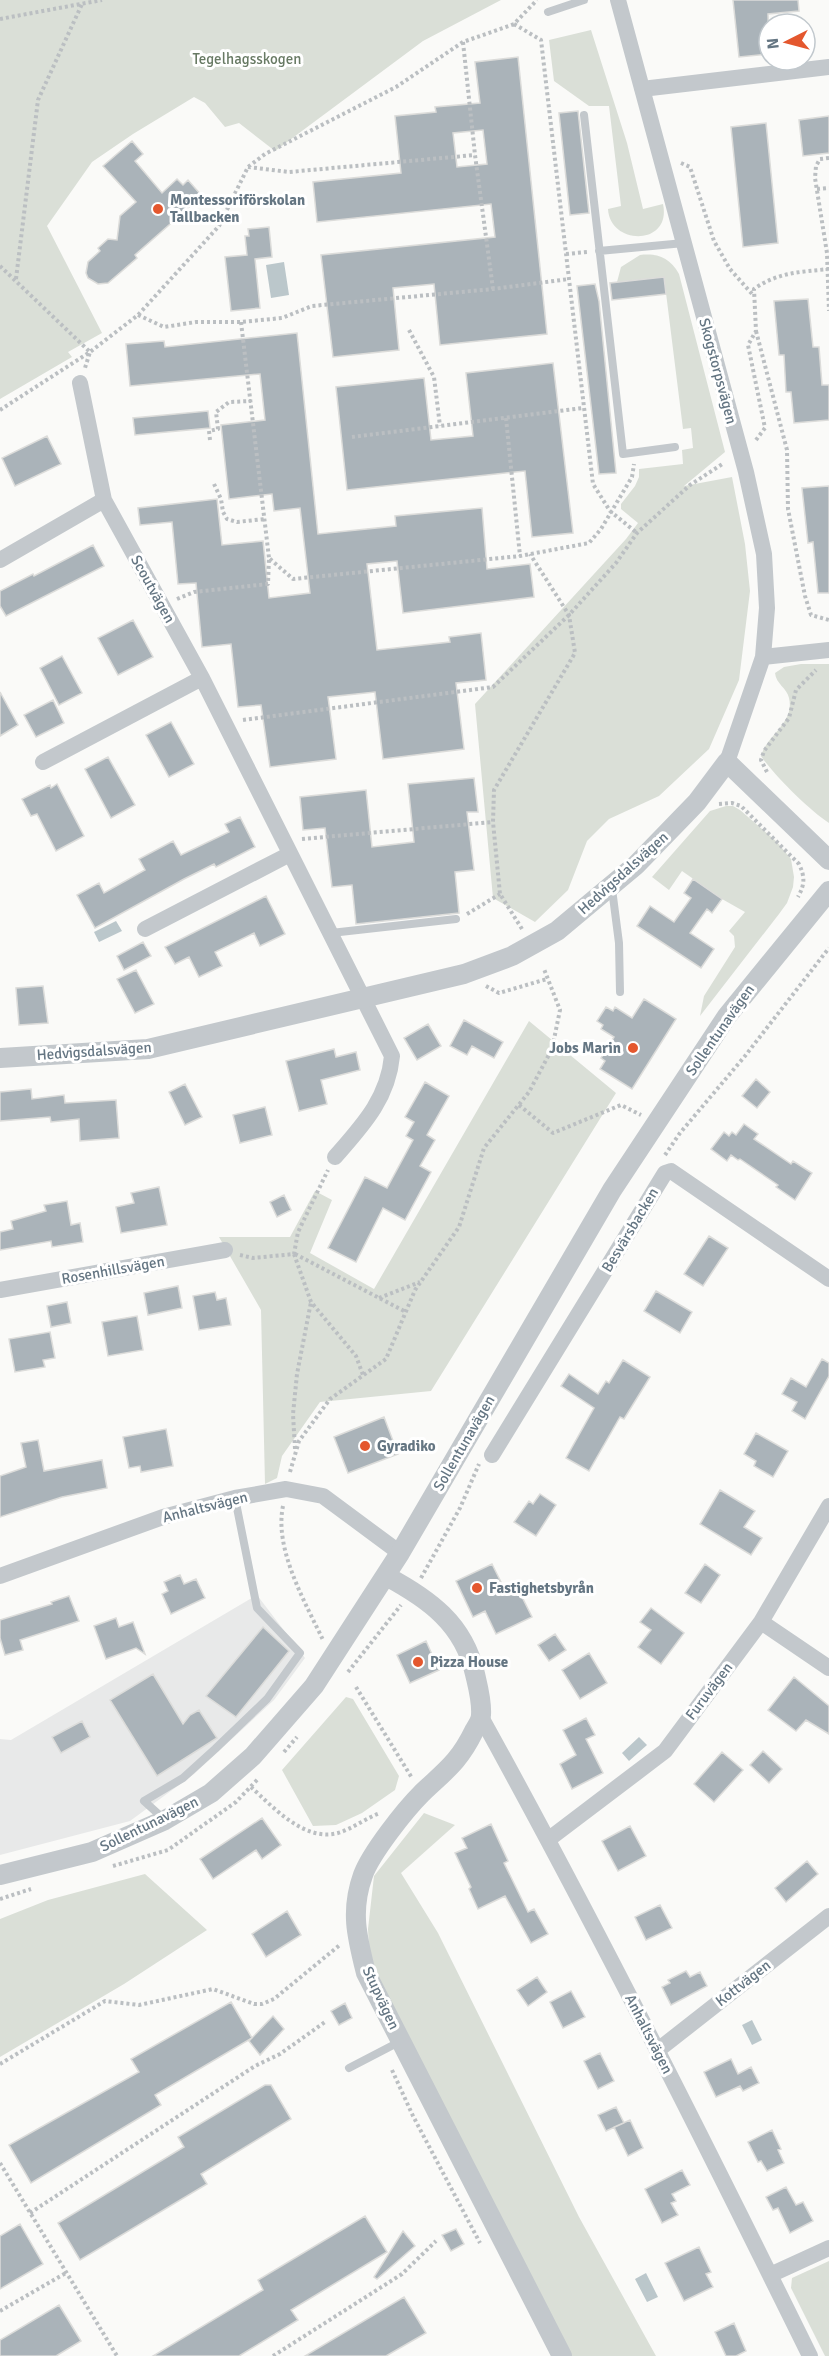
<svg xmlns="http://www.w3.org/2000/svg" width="829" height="2356" font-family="Signika,sans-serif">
  <rect width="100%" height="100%" fill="#fafaf8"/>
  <path fill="#e8e9e9" d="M257,1595L305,1658L274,1700L194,1774L130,1821L0,1855V1739L11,1740Z"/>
  <path fill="#dadfd7" d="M0,0H501L423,41L275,151L239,123L225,127L205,103L194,97L133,134L92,162L47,226L102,333L68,352L72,357L0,399Z
    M591,30L627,143L643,209L663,204C672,246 610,246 608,209L621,206L609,106H589L554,81L549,40Z
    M640,255C658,253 670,258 679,274L725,452L684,486L732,477L745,544L750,591L739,680L709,749L659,796L609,819L587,841L568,890L535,922L493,898L475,704L626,539L638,523L621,509V504L635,486L639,477V469L683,464L682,450L693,448L691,428L683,429L664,277L617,282L621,267Z
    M801,664H829V823C809,810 774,775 761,756C767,735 795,723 789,698C787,688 776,684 775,673L784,667Z
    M726,806H733L740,810L777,842L791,859L794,877L793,887L787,903L779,914L700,1016L704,996L735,947L734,936L729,931L745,912L722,899L682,871L669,890L652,877L710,811Z
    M529,1021L616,1093L431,1391L320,1402L282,1456L277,1478L265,1484L261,1310L219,1237H290L315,1191L332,1200L310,1253L374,1289Z
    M346,1697L353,1699L399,1776L395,1790L362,1813L336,1825L313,1826L282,1770Z
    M424,1813L455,1825L401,1873L438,1933L579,2217L656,2356H571L370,1967L368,1929L374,1876Z
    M145,1874L207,1930L124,1984L0,2057V1919L48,1900Z
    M829,2261V2356H825L791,2288L792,2278Z"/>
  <path fill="#bbc7cb" d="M284,262L289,295L271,298L266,265Z
    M116,921L122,931L99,942L94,932Z
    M639,1737L647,1745L629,1761L622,1753Z
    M752,2020L762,2040L752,2045L742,2025Z
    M646,2273L658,2297L647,2302L635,2279Z"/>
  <path fill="#aab3b9" stroke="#dcdcda" stroke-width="1.5" fill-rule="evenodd" d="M733,0H798L799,11L768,14L769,54L739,57Z
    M518,57L547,334L440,345L434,284L393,288L399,350L333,357L321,255L495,237L491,204L317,222L313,182L401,173L395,116L436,112L435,107L480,103L475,62ZM483,130L487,164L457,167L453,133Z
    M578,111L589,213L570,215L559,113Z
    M829,116V153L803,156L799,120Z
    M766,123L778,243L743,247L731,127Z
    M132,141L143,154L135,161L162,193L177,179L183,185L188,180L202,196L135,255L137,258L108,283L98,284L88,278L86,273L88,262L100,251L98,248L108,239L117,240L120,216L136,202L103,166Z
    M269,227L272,257L255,259L260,308L231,311L225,257L247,255L245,236H249L248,229Z
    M664,277L666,294L612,300L610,283Z
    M595,284L599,301L616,473L599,474L577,286Z
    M808,299L813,347H819L822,385H829V420L794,423L791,392H786L784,355H779L774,301Z
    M297,333L318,534L396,526L395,516L482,508L487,569L530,564L534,597L403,613L397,561L367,564L377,650L450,642L449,637L481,633L486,680L456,683L464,749L383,759L375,692L328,697L336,759L270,767L261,705L238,707L231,644L202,647L196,583L178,584L172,522L140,525L138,508L217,499L222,545L263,541L269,598L310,593L300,508L274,511L272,494L229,499L221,425L265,420L260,374L130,386L126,344L164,341L165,347Z
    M553,363L573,533L532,537L525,471L347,490L336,387L424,378L431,440L473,436L466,373Z
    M208,411L210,428L135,435L133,418Z
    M47,436L61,464L15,486L2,458Z
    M829,486V593H818L813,542L808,543L802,488Z
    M93,545L104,566L6,616L0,606V591L33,574L34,576Z
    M133,620L153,657L118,675L98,638Z
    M62,656L82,693L59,705L40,668Z
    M0,692L18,725L0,736Z
    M53,700L64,723L36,737L24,715Z
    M171,722L194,764L169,777L146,735Z
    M108,757L135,805L111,818L85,769Z
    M474,778L478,812H467L474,870L455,872L459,913L356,924L352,885L332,887L325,828L303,830L300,797L366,790L372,847L414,842L408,784Z
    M57,784L84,836L56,851L37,814L31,816L22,799L50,785L51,788Z
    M240,817L255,847L216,867L214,864L184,879L95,928L77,895L99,883L104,893L145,870L139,859L173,841L181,855L229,832L225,824Z
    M693,879L722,899L712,913L707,909L690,933L714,949L701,968L637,926L650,906L674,922L691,898L684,893Z
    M266,896L285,934L260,946L254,933L215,952L222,966L199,977L189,957L175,964L165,947Z
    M143,942L151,956L124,970L117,956Z
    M136,970L154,1004L135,1013L117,979Z
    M43,986L48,1023L19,1025L16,988Z
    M644,999L676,1019L632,1089L600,1069L605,1061L601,1058L614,1037L601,1029L603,1025L597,1021L606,1007L613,1011L615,1007L632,1018Z
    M464,1020L503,1042L494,1058L472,1046L467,1055L450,1046Z
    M428,1024L441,1046L417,1060L404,1038Z
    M334,1049L336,1057L356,1052L360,1070L321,1080L327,1104L299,1111L286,1061Z
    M756,1079L770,1092L757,1108L742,1096Z
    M425,1082L449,1096L427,1135L435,1140L420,1166L431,1172L405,1220L383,1208L356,1262L328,1248L365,1177L387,1188L413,1140L406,1136L414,1122L405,1117Z
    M185,1084L202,1117L185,1125L169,1092Z
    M31,1089L32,1099L64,1095L65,1103L116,1100L119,1138L80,1141L79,1119L51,1122L50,1117L0,1121V1092Z
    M265,1107L272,1135L240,1143L233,1115Z
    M744,1124L758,1134L754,1139L791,1164L793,1161L812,1173L795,1200L776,1187L778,1185L740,1159L738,1160L731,1155L727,1161L711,1149L724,1132L729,1136L732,1132L736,1135Z
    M159,1187L167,1225L121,1233L116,1207L134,1203L131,1193Z
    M284,1195L291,1210L277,1217L270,1202Z
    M67,1201L71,1225L80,1223L83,1242L52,1247L51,1241L0,1250V1232L13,1229L11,1221L46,1211L44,1205Z
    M709,1236L728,1248L703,1286L684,1274Z
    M178,1286L182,1308L148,1315L144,1293Z
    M656,1291L692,1312L680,1333L644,1311Z
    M215,1292L217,1300L226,1298L231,1325L199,1330L193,1296Z
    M67,1302L71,1323L51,1327L47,1306Z
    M137,1316L143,1350L108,1356L102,1322Z
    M50,1332L55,1358L43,1360L45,1367L15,1372L9,1339Z
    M822,1359L829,1363V1376L805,1419L792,1411L797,1402L782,1394L791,1378L806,1387Z
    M623,1360L650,1377L624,1419L620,1417L589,1471L566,1458L594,1408L561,1386L569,1374L598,1394L606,1381L609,1383Z
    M384,1417L398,1454L348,1473L334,1437Z
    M166,1429L173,1466L141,1472L140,1466L129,1468L123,1437Z
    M756,1433L788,1451L773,1477L754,1466L756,1461L744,1454Z
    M38,1440L44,1471L102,1460L107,1488L62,1497L0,1517V1476L26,1467L21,1443Z
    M720,1490L755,1511L744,1527L762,1538L751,1555L700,1524Z
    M540,1494L556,1505L536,1536L514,1522L529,1501L533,1504Z
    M492,1564L507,1594L518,1589L532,1617L496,1634L485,1611L473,1617L456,1581Z
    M705,1564L720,1575L701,1603L685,1593Z
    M180,1575L184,1584L196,1579L205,1598L171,1614L162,1594L168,1591L164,1582Z
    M69,1596L79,1621L20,1640L23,1650L5,1655L0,1638V1620L52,1604L51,1602Z
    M651,1608L684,1633L661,1664L638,1647L651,1630L640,1622Z
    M116,1618L119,1627L133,1622L145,1654L136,1648L106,1659L94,1626Z
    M263,1627L289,1651L236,1717L206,1696Z
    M555,1634L566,1650L549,1661L538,1645Z
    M426,1641L439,1670L410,1683L397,1655Z
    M589,1653L607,1683L580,1699L562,1670Z
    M153,1674L183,1724L190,1715L199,1710L217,1738L157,1776L110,1700Z
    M794,1677L829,1706V1734L806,1720L796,1731L768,1710Z
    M586,1718L595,1735L586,1739L603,1773L572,1789L560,1764L576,1755L563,1730Z
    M82,1721L90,1737L61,1753L52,1737Z
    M763,1751L782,1769L769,1783L750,1765Z
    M722,1752L743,1770L714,1802L694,1784Z
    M262,1818L281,1845L262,1859L256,1850L213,1879L200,1859Z
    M491,1824L508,1861L504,1863L528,1912L534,1909L548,1934L531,1943L505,1896L478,1909L469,1889L471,1887L455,1853L467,1848L462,1838Z
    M630,1826L646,1856L618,1871L602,1841Z
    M807,1861L818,1874L786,1902L775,1888Z
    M660,1905L672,1928L646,1940L635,1917Z
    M287,1911L301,1935L266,1957L252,1934Z
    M686,1971L690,1977L700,1972L707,1986L671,2005L662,1987L670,1983L668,1980Z
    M537,1977L547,1992L528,2006L517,1990Z
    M571,1991L585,2017L563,2028L550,2002Z
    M231,2002L252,2038L155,2095L161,2105L31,2183L9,2145L139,2072L131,2059Z
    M345,2003L352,2018L339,2025L331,2011Z
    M273,2016L284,2029L260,2055L249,2041Z
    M600,2053L614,2081L598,2089L584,2061Z
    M731,2059L738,2074L751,2067L759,2083L743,2091L740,2086L716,2097L704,2072Z
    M265,2085H271L291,2119L201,2174L207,2184L80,2260L58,2223L184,2147L178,2137Z
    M616,2107L624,2123L606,2131L598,2115Z
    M630,2120L643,2148L628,2156L614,2127Z
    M772,2130L781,2149L778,2150L784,2163L767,2171L761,2161L758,2162L748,2142Z
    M682,2170L690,2185L672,2194L676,2201L671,2203L678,2215L662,2223L645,2189Z
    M786,2187L796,2205L803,2202L813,2221L790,2233L778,2208L773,2210L766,2197Z
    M365,2216L387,2252L291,2310L298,2320L239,2356H153L263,2290L258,2280Z
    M20,2224L43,2264L0,2289V2236Z
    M456,2229L464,2244L451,2251L442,2235Z
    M403,2231L415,2246L377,2279L374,2277Z
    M699,2247L711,2272L706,2274L713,2287L684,2301L665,2263Z
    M404,2297L426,2333L386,2356H305Z
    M59,2305L81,2341L56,2356H0V2340Z
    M734,2323L746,2351L736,2356H726L715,2332Z"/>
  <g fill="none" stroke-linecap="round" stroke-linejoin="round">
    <path stroke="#bbbfc2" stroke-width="4" stroke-dasharray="3 3" stroke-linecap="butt" d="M0,19L102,0
      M514,24L541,40L593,484L610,511L637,533
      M463,42L475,155L493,289
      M829,158L820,159L816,166L815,178L827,253L829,311
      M681,163L690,167L714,241L730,269L753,295
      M248,167L289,172L475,155
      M817,189L829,188
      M566,254L587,252
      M0,266L90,352L85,368
      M16,279L38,100L82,4
      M138,315L164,327L196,322H241L282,318L312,306L493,289L569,279
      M241,322L269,558
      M409,330L434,377L440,426
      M756,331L787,450L788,509L805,596L811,615L829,620
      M0,410L90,352L138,315L219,226L248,167L265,154L396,87L463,42L514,24L537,0
      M506,418L520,556
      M352,437L583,408
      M210,440L209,431L218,429L216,412L229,402L251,401
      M756,440L765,428L748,345L756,331L754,289C778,272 801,272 829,269
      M214,484L221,499L223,512L227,519L237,522L265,519
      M177,599L194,592L268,584L269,558L293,579L520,556L589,543L601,529L632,477L634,464
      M243,720L493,687L569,615L616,563L637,533L690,485L724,463
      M767,772L761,760L764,751L789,718L796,690L816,670
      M719,804L732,803L741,806L799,864C805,877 805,884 798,897
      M302,839L493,822
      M467,914L500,894
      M522,929L500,894L493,822L494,790L575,653L569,615L530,554
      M486,986L499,993L547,979
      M519,1105L553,1133L621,1105L641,1115
      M665,1155L680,1133L745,1056L829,948
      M294,1254L311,1302L356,1356L363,1375
      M295,1254L406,1312
      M240,1255L253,1258L294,1254L298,1232L328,1170
      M379,1298L420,1282
      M295,1449L293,1414L297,1374L311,1302
      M290,1472L299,1441L330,1399L386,1359L415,1290L459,1227L484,1148L529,1092L552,1049L560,1010L544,969
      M283,1506C274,1549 305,1602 323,1640
      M421,1578L460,1508L479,1464
      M348,1672L401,1605
      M356,1687L412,1778
      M284,1752L297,1737
      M251,1787C273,1807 304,1842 338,1833C352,1829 366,1818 380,1813
      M113,1866L168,1850L236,1802L258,1779
      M0,1899L31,1889
      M0,2064L105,2001L139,2005L213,1989L254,2004H262L274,1999L341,1944
      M392,2070L413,2116L480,2243
      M0,2163L117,2356
      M30,2213L255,2066L280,2054L325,2022
      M0,2311L66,2273
      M273,2356L402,2274L436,2241"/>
    <path stroke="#c3c8cc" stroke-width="8" d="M548,12L584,0
      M584,115L623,454L675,447
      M599,251L684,243
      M612,889L619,943L620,992
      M331,933L456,919
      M165,1820L144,1801L183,1778L215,1749L267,1699L300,1653L257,1608L235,1498
      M349,2068L401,2041"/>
    <path stroke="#c3c8cc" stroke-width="16" d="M618,0L746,472L764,554L767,608L763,657L727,762
      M642,89L829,67
      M80,383L104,500L202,678L392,1056C388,1099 362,1126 335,1157
      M0,560L104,500
      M763,657L829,650
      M43,762L202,678
      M145,929L290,854
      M0,1290L225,1250
      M492,1455L665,1173L671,1171L829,1279
      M0,1576L163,1517L235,1498L286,1489L323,1496L400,1553
      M761,1622L829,1668
      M481,1717C597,1927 704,2141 810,2356
      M549,1839L665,1751L761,1622L829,1506
      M658,2050L829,1916
      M770,2275L829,2248"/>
    <path stroke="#c3c8cc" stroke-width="20" d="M0,1058L148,1049L464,974L512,956L557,931L636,865L697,802L727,762L829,860
      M386,1576C429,1599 464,1624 475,1674C478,1687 482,1701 481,1715C481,1720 477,1726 474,1731C459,1762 445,1771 422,1793C405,1810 371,1853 363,1875C350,1911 357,1937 366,1973L562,2356
      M0,1875L92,1852L165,1820L211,1793L253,1756L314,1686L400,1553L612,1190L727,1016L829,891"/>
  </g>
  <g fill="#e4572e" stroke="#fff" stroke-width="2">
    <circle cx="158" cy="209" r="6"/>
    <circle cx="633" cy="1048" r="6"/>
    <circle cx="365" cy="1446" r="6"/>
    <circle cx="477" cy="1588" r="6"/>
    <circle cx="418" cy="1662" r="6"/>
  </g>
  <g text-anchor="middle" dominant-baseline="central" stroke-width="6" stroke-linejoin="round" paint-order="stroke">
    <g font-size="15" fill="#687a64" stroke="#fff">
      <text x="247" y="59">Tegelhagsskogen</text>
    </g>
    <g font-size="15" font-weight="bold" fill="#657683" stroke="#fff" text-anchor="start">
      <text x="170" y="200">Montessoriförskolan<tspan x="170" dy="17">Tallbacken</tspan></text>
      <text x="621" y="1048" text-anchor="end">Jobs Marin</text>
      <text x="377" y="1446">Gyradiko</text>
      <text x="489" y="1588">Fastighetsbyrån</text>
      <text x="430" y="1662">Pizza House</text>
    </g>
    <g font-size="15" fill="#657683" stroke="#fff">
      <text transform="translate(718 371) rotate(75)">Skogstorpsvägen</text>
      <text transform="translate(153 589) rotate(61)">Scoutvägen</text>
      <text transform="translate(623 873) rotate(-42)">Hedvigsdalsvägen</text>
      <text transform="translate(720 1030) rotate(-55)">Sollentunavägen</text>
      <text transform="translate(94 1051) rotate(-4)">Hedvigsdalsvägen</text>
      <text transform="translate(630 1230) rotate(-59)">Besvärsbacken</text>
      <text transform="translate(113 1270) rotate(-10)">Rosenhillsvägen</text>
      <text transform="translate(464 1443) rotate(-60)">Sollentunavägen</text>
      <text transform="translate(205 1507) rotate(-14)">Anhaltsvägen</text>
      <text transform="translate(709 1691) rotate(-53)">Furuvägen</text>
      <text transform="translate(149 1824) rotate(-26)">Sollentunavägen</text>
      <text transform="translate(743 1983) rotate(-38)">Kottvägen</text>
      <text transform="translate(381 1998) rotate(65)">Stupvägen</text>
      <text transform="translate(649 2034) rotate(63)">Anhaltsvägen</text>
    </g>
  </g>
  <g transform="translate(787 42) rotate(264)"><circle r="28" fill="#ffffff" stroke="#c1c8cd" stroke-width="1.5"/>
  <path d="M0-4.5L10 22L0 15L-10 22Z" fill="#e4572e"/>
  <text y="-9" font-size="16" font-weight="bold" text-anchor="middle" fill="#657683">N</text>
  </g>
</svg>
